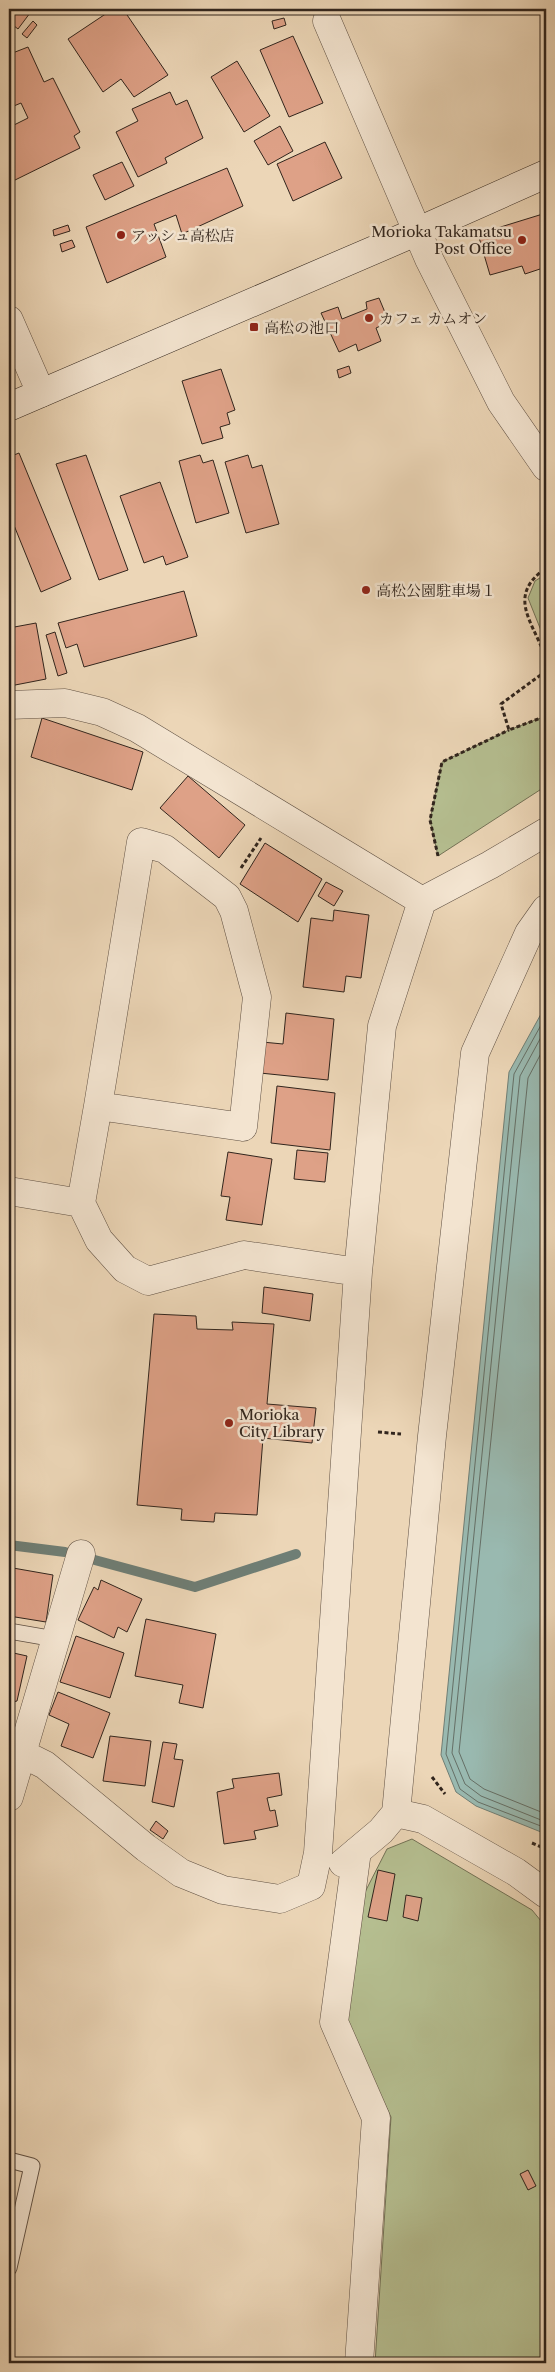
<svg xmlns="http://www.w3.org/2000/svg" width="555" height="2372" font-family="'Libre Caslon Text','Noto Serif JP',serif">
  <rect width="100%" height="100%" fill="#ecd6b7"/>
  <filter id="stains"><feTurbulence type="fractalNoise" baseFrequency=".004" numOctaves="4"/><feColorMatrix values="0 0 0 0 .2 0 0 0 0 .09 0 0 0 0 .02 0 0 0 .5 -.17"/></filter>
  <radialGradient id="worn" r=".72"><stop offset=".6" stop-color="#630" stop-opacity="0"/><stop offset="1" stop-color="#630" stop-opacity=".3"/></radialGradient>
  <path fill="#b5be90" stroke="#737256" d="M546,574V643L528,598L535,581Z
    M546,716V786L438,856L430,820L442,762L509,730Z
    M412,1839L532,1910L546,1927V2363H375L391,2117L349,2031L345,2012L364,1894L387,1849Z"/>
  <path fill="#99b9b0" stroke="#6f7e75" d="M546,1005V1834L476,1806L456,1792L441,1755L509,1072Z"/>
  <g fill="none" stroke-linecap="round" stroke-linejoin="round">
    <path stroke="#656f66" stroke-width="1" d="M546,1016L514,1074L446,1754L460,1789L478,1802L546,1828
      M546,1028L520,1076L452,1753L465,1784L481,1796L546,1822
      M546,1044L528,1078L459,1752L470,1779L484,1789L546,1814"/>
    <path stroke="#6f7e75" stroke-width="10" d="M9,1545L65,1552L195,1587L296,1554"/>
  </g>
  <path fill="#dea187" stroke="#31251d" d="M9,9H33L18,29L9,22Z
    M113,9H123L168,75L134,97L121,79L103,92L68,39Z
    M284,18L286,25L274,29L272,21Z
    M33,21L37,25L27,38L22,34Z
    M293,36L323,103L289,117L260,50Z
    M28,47L44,82L53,78L80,132L74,136L80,148L9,183V136L13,134L10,127L28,118L21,103L9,108V66L14,64L10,54Z
    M237,61L270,116L244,132L211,77Z
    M170,92L176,105L187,100L203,138L165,158L167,163L138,177L116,132L138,121L132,109Z
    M280,126L293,151L268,165L254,141Z
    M325,142L342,178L293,201L277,164Z
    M122,162L134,186L105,200L93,175Z
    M227,168L243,206L182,234L176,215L154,224L166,257L107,283L86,227Z
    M546,213V267L525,274L522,266L490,275L478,234Z
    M68,225L70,231L54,236L53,230Z
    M72,240L75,247L62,252L60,244Z
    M379,298L389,322L376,328L381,341L358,351L356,344L339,352L321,313L338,307L342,319L367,309L366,302Z
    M349,366L351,373L339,378L337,370Z
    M221,369L235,410L227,413L230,424L220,427L223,438L202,444L182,381Z
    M19,453L71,579L41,592L9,513V457Z
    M86,455L128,570L99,580L56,464Z
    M200,455L203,463L213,460L229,513L196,523L179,461Z
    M248,455L252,468L262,465L279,524L246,533L225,462Z
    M160,482L188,557L166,565L163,556L144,563L120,496Z
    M184,591L197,636L84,667L77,644L66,648L58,623Z
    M36,623L46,679L10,686L9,628Z
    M55,632L67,673L58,676L46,635Z
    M42,718L143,752L132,790L31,757Z
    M188,776L245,825L219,858L160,808Z
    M265,843L322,879L298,922L240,884Z
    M326,882L343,891L334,906L318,896Z
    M334,910L369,915L361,978L346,976L344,992L303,987L311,918L333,921Z
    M286,1013L334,1019L328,1080L260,1073L262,1042L283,1044Z
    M277,1086L335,1093L330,1150L271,1143Z
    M297,1150L328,1153L325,1182L294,1179Z
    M228,1152L272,1159L262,1225L226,1220L230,1197L221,1196Z
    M264,1287L313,1294L310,1321L262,1313Z
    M154,1314L196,1316L197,1329L233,1330L232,1322L274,1324L267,1404L316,1408L312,1443L263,1438L257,1515L215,1513L214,1522L181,1520L182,1509L137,1505Z
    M13,1568L53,1575L46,1622L9,1616V1594Z
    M101,1580L142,1599L127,1632L118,1627L114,1638L78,1620L94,1587L98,1590Z
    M146,1619L216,1634L203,1708L179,1703L183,1685L135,1676Z
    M76,1636L124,1653L110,1698L60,1682Z
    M9,1652L27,1656L17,1701L13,1702L11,1707H9Z
    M58,1692L110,1713L93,1758L61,1746L69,1724L49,1715Z
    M110,1736L151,1741L145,1786L103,1781Z
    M163,1742L177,1744L174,1759L183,1760L174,1807L152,1802Z
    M279,1773L282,1795L267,1798L270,1811L275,1810L278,1826L254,1831L256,1839L224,1844L217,1792L234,1788L232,1779Z
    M156,1821L168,1831L163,1839L150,1830Z
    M378,1870L395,1874L387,1921L368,1917Z
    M406,1895L422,1898L418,1921L403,1917Z
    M528,2170L536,2186L528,2190L520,2174Z"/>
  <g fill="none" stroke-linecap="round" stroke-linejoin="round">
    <defs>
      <path id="lane" d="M9,1631L55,1639
        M9,2160L32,2166L9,2268"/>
      <path id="street" d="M327,21L429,259L501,402L546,467
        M9,320L41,393
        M9,705L65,703L102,712L137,728L422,901
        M141,842L165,849L227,897L234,911L257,997L243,1127L98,1106Z
        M98,1106L81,1203L99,1240L125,1269L148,1281L244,1255L358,1272
        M9,1191L81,1203
        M9,1747L45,1765L146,1848L181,1873L223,1890L280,1899L311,1886L318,1853L358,1272L382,1026L422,901L490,865L546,832
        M9,1797L81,1554
        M396,1813L432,1436L475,1053L529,933L546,909
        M357,1851L334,2022L376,2118L359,2363
        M343,1863L381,1831L396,1813L423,1819L516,1872L546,1894"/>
      <path id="secondary" d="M9,407L416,232L546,174"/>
    </defs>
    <use href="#lane" stroke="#605144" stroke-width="17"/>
    <use href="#street" stroke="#605144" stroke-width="29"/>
    <use href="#secondary" stroke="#31251d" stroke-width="29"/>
    <path stroke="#31251d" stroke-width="3" stroke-dasharray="4 2.5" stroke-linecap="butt" d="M544,653C530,618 508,595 546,568
      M546,653V659
      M546,671L501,704L509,730L546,716
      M438,856L430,820L442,762L509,730
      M241,868L261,838
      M378,1432L401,1434
      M432,1777L445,1794
      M532,1843L546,1849"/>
    <use href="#lane" stroke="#f3e4d0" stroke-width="15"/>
    <use href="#street" stroke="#f3e4d0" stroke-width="28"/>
    <use href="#secondary" stroke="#f3e4d0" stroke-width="28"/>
  </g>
  <g fill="#8f2418" stroke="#f3e4d0" stroke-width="2">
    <circle cx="121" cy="235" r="5"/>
    <circle cx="522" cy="240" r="5"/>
    <circle cx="369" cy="318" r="5"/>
    <rect x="249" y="322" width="10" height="10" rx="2.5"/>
    <circle cx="366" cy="590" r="5"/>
    <circle cx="229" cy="1423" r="5"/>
  </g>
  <g text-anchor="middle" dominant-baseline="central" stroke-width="5" stroke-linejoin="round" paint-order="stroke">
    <g font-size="15" fill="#31251d" stroke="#f3e4d0" text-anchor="start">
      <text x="512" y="231" text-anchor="end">Morioka Takamatsu<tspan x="512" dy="17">Post Office</tspan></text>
      <text x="131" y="235">アッシュ高松店</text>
      <text x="379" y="318">カフェ カムオン</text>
      <text x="264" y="327">高松の池口</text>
      <text x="376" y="590">高松公園駐車場１</text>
      <text x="239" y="1414">Morioka<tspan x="239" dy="17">City Library</tspan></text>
    </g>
  </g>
  <rect width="555" height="2372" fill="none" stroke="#ecd6b7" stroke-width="30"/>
  <rect x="10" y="10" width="535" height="2352" fill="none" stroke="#31251d" stroke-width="2.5"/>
  <rect x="15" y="15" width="525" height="2342" fill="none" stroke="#31251d"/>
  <rect width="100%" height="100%" filter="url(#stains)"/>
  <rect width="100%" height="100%" fill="url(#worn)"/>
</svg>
